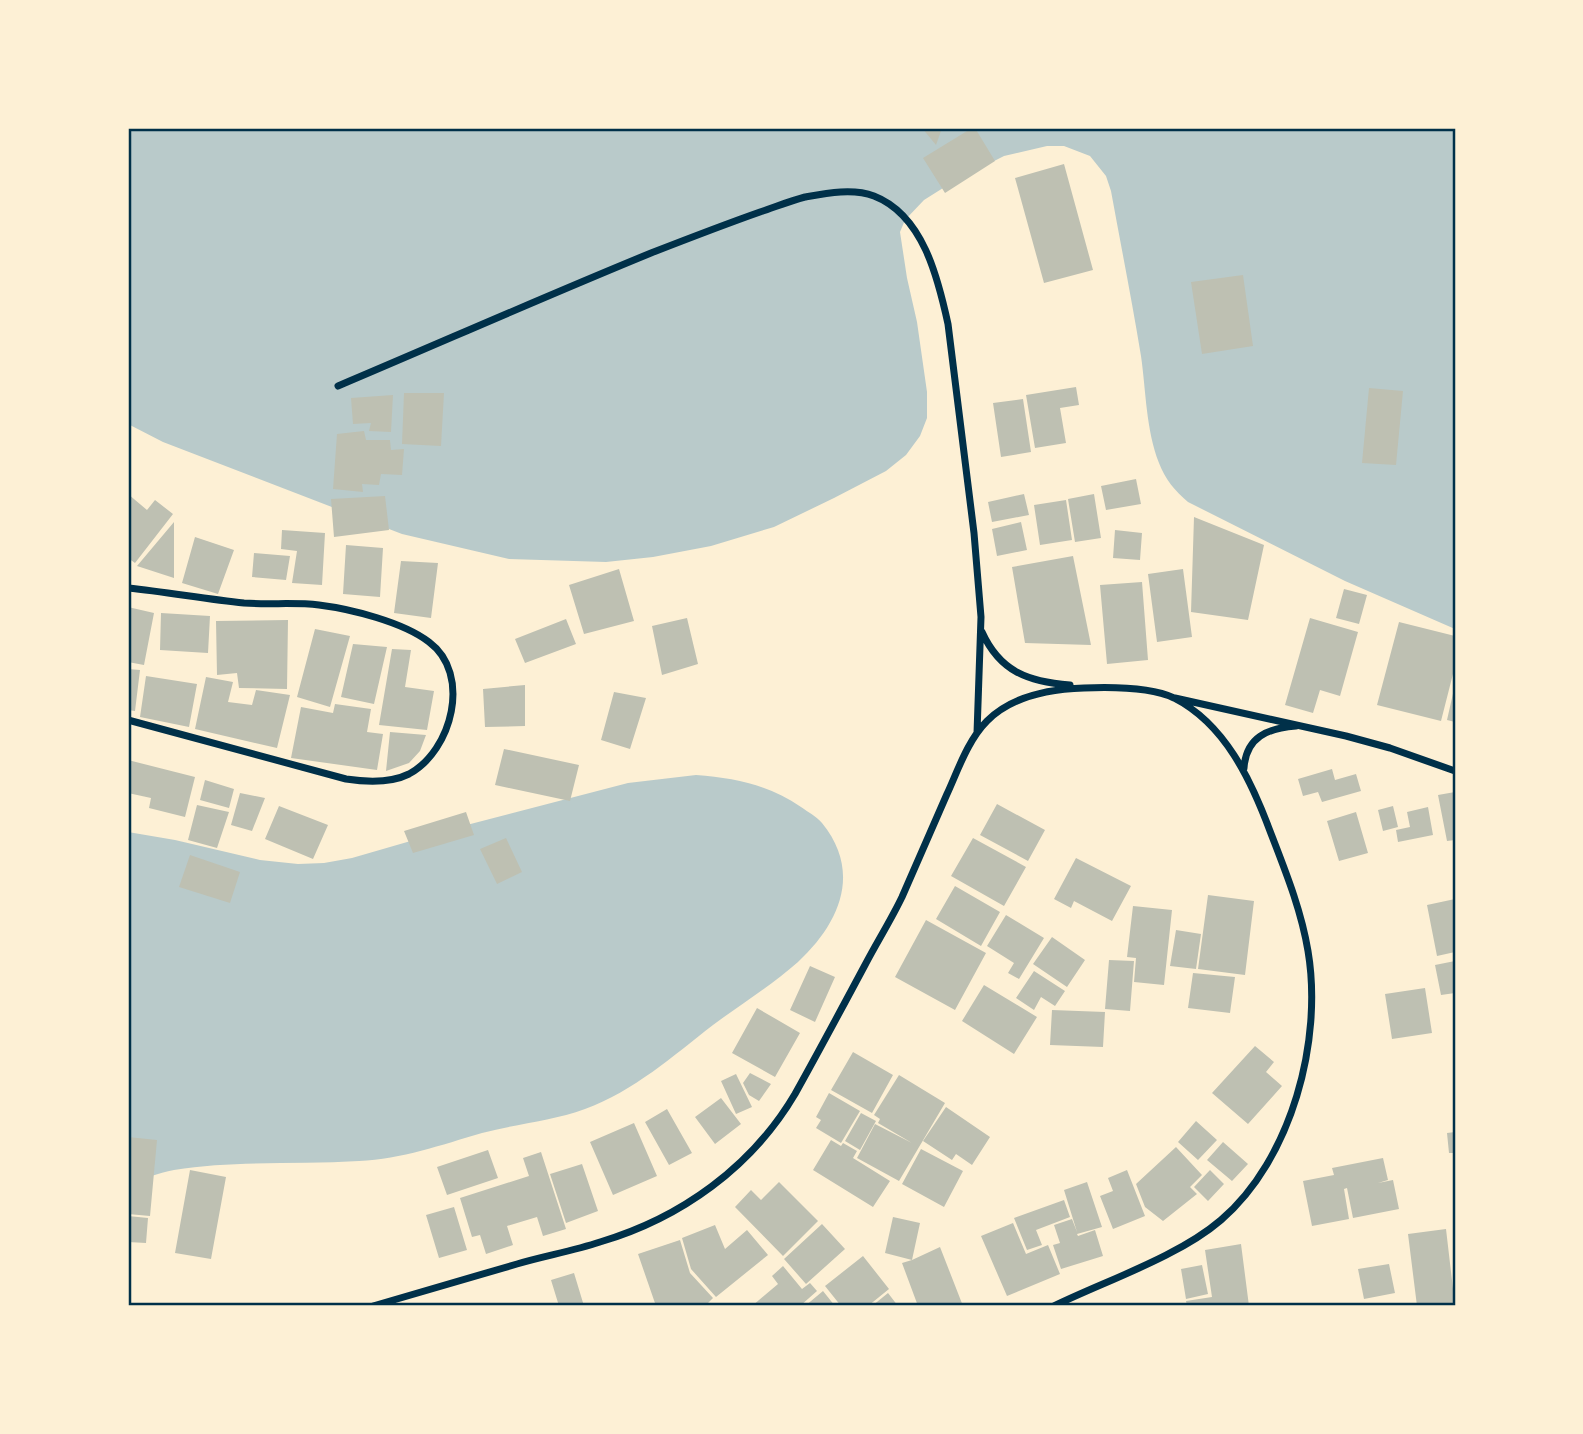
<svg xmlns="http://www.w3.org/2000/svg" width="1583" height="1434" font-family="'Varela Round',sans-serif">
  <rect width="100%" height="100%" fill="#fdf0d5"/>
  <path fill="#b9caca" d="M128,128H1455V629L1345,581L1188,502C1175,491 1165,479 1159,463C1146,430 1146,391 1141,356C1132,301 1121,246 1111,191L1106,176L1090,156L1064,146H1047L1004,156L951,183L924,200L905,220L900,232L907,278L917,322L927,392V418L920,436L906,455L886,471L834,498L774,527L711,546L653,557L606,562L509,559L402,534L163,442L128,424Z
    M696,775C736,778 768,785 801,807C808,812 816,816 822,823C862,872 840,923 798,962C772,985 741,1004 713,1025C673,1056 634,1091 585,1109C552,1121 516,1124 482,1133C441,1145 402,1159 359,1161C297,1165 235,1160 174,1170C158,1173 143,1179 128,1183V832L175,840L260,860L298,864L324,863L352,858L459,827L628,783Z"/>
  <path fill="#bec0b2" d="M922,128H942L936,145Z
    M972,128H975L995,161L945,193L923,158Z
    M1064,164L1093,270L1044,283L1015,178Z
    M1243,275L1253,346L1202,354L1191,282Z
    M1076,387L1079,405L1060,408L1066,443L1035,448L1026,395Z
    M1369,388L1403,391L1396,465L1362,463Z
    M404,393H444L441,446L402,444Z
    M393,395L391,432L369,431L371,423L353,424L351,398Z
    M1023,399L1031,452L1001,457L993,403Z
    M364,431L366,440H390L391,450L404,449L402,475L381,474L379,485L362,484L363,492L333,489L337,434Z
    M1136,479L1141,504L1106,510L1101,486Z
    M128,494L147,510L155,500L173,514L135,563L128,558Z
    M1024,494L1029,515L992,522L988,502Z
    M1094,494L1101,538L1075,542L1068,499Z
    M385,496L389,530L334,537L331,499Z
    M1066,500L1072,540L1040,545L1034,505Z
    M1194,517L1264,545L1248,620L1191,612Z
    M174,522V578L137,566Z
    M1021,522L1027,550L997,556L992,529Z
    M282,530L325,533L322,585L292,583L297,551L281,549Z
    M1115,530L1142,533L1140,560L1113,558Z
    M195,537L234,550L218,594L182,583Z
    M346,545L383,548L380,597L343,594Z
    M254,553L290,556L286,580L252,577Z
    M1073,556L1091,645L1025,643L1012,567Z
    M401,561L438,563L431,618L394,613Z
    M619,569L634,621L584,634L569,585Z
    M1183,569L1192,637L1157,642L1148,574Z
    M1142,582L1148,660L1107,664L1100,585Z
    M1344,589L1367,595L1359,624L1336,618Z
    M128,607L154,613L144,665L128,662Z
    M161,613L210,616L208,653L160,650Z
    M687,618L698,664L662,675L652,626Z
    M1310,618L1358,632L1340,696L1320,690L1313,713L1285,705Z
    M566,619L576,644L525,663L515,639Z
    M288,620L287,689L239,688L237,673L217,675L216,621Z
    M1399,622L1455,636V666L1441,721L1377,705Z
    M315,629L350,636L330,707L297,697Z
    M353,644L387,647L374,704L341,697Z
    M392,649L411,650L405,687L434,691L427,730L379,725Z
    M128,669L140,670L135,711L128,710Z
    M146,676L197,684L189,727L140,717Z
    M206,677L233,682L228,702L252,705L256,690L290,695L277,748L195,729Z
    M525,685V726L485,727L483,689Z
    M1454,689H1455V722L1447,720Z
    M614,692L646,698L630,749L601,740Z
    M335,704L371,709L367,732L383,734L377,770L291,758L301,707L333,713Z
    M390,732L426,735L420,751L409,763L386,771Z
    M504,749L579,765L570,801L495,785Z
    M128,760L195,777L185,817L149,808L151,798L128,793Z
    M1332,769L1335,780L1356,774L1361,791L1322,802L1318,792L1303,796L1298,779Z
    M205,780L234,789L229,808L200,800Z
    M1455,792V840L1447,841L1438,795Z
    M240,793L265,798L252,831L231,825Z
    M997,804L1045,830L1028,861L980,835Z
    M197,805L229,812L217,848L188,840Z
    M279,806L328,825L313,859L265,839Z
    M1393,806L1398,827L1383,831L1378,810Z
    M1428,807L1433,835L1398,842L1396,830L1410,827L1407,812Z
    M466,812L474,835L413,853L404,831Z
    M1356,812L1368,853L1339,861L1327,821Z
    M506,838L522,872L497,884L480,849Z
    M973,838L1026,867L1004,906L951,876Z
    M190,855L240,872L230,903L179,887Z
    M1076,858L1131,886L1112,921L1074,901L1071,908L1054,899Z
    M955,886L1000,912L981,946L936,919Z
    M1208,895L1254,901L1245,975L1198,969Z
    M1455,899V952L1437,956L1427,905Z
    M1133,906L1172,910L1164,985L1134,982L1136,958L1127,957Z
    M1006,915L1044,938L1019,979L1008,973L1014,963L987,946Z
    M926,920L986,953L955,1010L895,977Z
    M1176,930L1201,934L1196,969L1170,966Z
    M1052,937L1085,960L1067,987L1033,964Z
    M1109,960L1134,961L1130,1011L1105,1009Z
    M1455,961V993L1441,995L1435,965Z
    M810,966L835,977L815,1022L790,1010Z
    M1034,971L1065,991L1055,1006L1041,997L1034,1010L1016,998Z
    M1193,973L1235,977L1230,1013L1188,1008Z
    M984,985L1037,1017L1014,1054L962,1021Z
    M1425,988L1432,1033L1392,1039L1385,994Z
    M757,1008L800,1033L775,1077L732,1053Z
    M1052,1010L1105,1012L1103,1047L1050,1045Z
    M1255,1046L1274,1062L1266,1072L1282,1086L1248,1124L1212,1093Z
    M853,1052L893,1075L872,1113L831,1090Z
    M750,1073L771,1084L759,1101L749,1095L743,1083Z
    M736,1074L752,1107L736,1114L721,1081Z
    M899,1075L945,1103L899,1181L857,1158L875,1124L912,1143L878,1123L880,1119L874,1115Z
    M829,1093L860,1111L841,1143L816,1128L821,1120L816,1117Z
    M721,1098L741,1124L715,1144L695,1117Z
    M946,1107L990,1137L972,1165L956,1154L952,1160L923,1141Z
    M667,1109L692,1153L669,1165L645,1122Z
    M861,1113L876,1121L860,1150L845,1141Z
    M1196,1121L1217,1140L1198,1160L1178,1142Z
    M634,1123L657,1176L613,1195L590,1142Z
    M1455,1132V1153H1449L1447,1133Z
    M128,1137L157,1140L150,1216L128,1214Z
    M831,1140L841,1146L843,1143L857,1151L853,1158L890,1181L873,1207L813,1170Z
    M1223,1142L1248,1164L1232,1181L1207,1160Z
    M1176,1147L1202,1175L1190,1187L1197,1194L1163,1221L1145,1207L1136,1184Z
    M921,1149L963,1171L944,1207L902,1184Z
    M488,1150L498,1178L447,1195L437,1167Z
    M541,1152L566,1229L543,1236L537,1217L507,1226L513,1245L486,1254L480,1235L472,1237L460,1198L529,1176L523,1158Z
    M1383,1158L1388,1180L1378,1183L1393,1180L1399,1209L1353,1218L1347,1188L1344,1189L1349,1219L1312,1226L1303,1181L1334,1175L1332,1168Z
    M582,1164L598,1211L566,1223L550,1174Z
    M190,1170L226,1177L211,1259L175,1253Z
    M1127,1170L1145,1216L1113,1229L1100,1196L1113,1191L1108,1178Z
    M1210,1170L1224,1184L1208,1201L1194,1187Z
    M779,1182L818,1221L783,1256L735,1207L751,1190L761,1200Z
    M1087,1182L1102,1227L1077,1234L1078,1236L1095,1230L1103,1256L1061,1269L1053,1245L1060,1243L1054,1225L1072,1219L1077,1232L1064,1190Z
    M1064,1200L1070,1217L1036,1230L1042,1245L1027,1250L1014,1218Z
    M454,1207L467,1250L439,1258L426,1215Z
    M128,1216L148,1218L146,1243L128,1242Z
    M893,1217L920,1223L912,1260L940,1247L963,1306H918L902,1263L912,1260L885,1253Z
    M1013,1223L1026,1254L1048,1245L1060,1274L1007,1296L981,1236Z
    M822,1224L845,1249L806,1284L784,1259Z
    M715,1225L725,1249L747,1230L768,1255L716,1297L691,1269L682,1238Z
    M1446,1229L1455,1306H1417L1408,1234Z
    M680,1240L690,1273L713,1298L705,1306H656L638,1254Z
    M1241,1244L1249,1306H1187L1186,1301L1212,1297L1205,1250Z
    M863,1256L889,1289L868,1306H841L825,1286Z
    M1389,1264L1395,1293L1364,1299L1358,1269Z
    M1202,1265L1208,1294L1186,1299L1181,1269Z
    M783,1266L802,1289L810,1283L817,1291L800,1306H752L778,1284L772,1276Z
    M574,1273L584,1306H559L551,1280Z
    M823,1291L835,1306H805Z
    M888,1293L898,1306H872Z"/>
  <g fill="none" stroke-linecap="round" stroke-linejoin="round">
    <path stroke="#003049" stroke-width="7" d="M338,386C442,342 546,296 651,253C687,239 723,225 760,212C775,207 790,201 805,197C827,193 853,188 874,196C923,215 938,278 948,324L974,533L981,617L977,733
      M128,588C167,592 205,599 244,603C269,605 294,602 319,605C351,609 403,622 429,642C472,674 452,751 409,774C391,783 366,782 346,779L128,720
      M982,632C1000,672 1029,682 1070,685
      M1175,698L1346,736L1390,748L1455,771
      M1244,768C1246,737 1268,728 1296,726
      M373,1306C421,1292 469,1278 517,1264C544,1256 573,1251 600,1242C681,1218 752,1167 795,1094C819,1051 842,1008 865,965C877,942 891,920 902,897C917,863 932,829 947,794C958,770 968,740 987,721C1012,696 1049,689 1084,688C1109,687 1151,687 1174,698C1225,724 1251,780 1270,831C1285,870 1301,909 1308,951C1323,1040 1292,1159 1221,1220C1178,1257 1105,1281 1054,1306"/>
  </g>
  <rect width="1583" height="1434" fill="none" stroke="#fdf0d5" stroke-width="259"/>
  <rect x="130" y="130" width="1324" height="1174" fill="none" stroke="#003049" stroke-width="2.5"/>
</svg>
